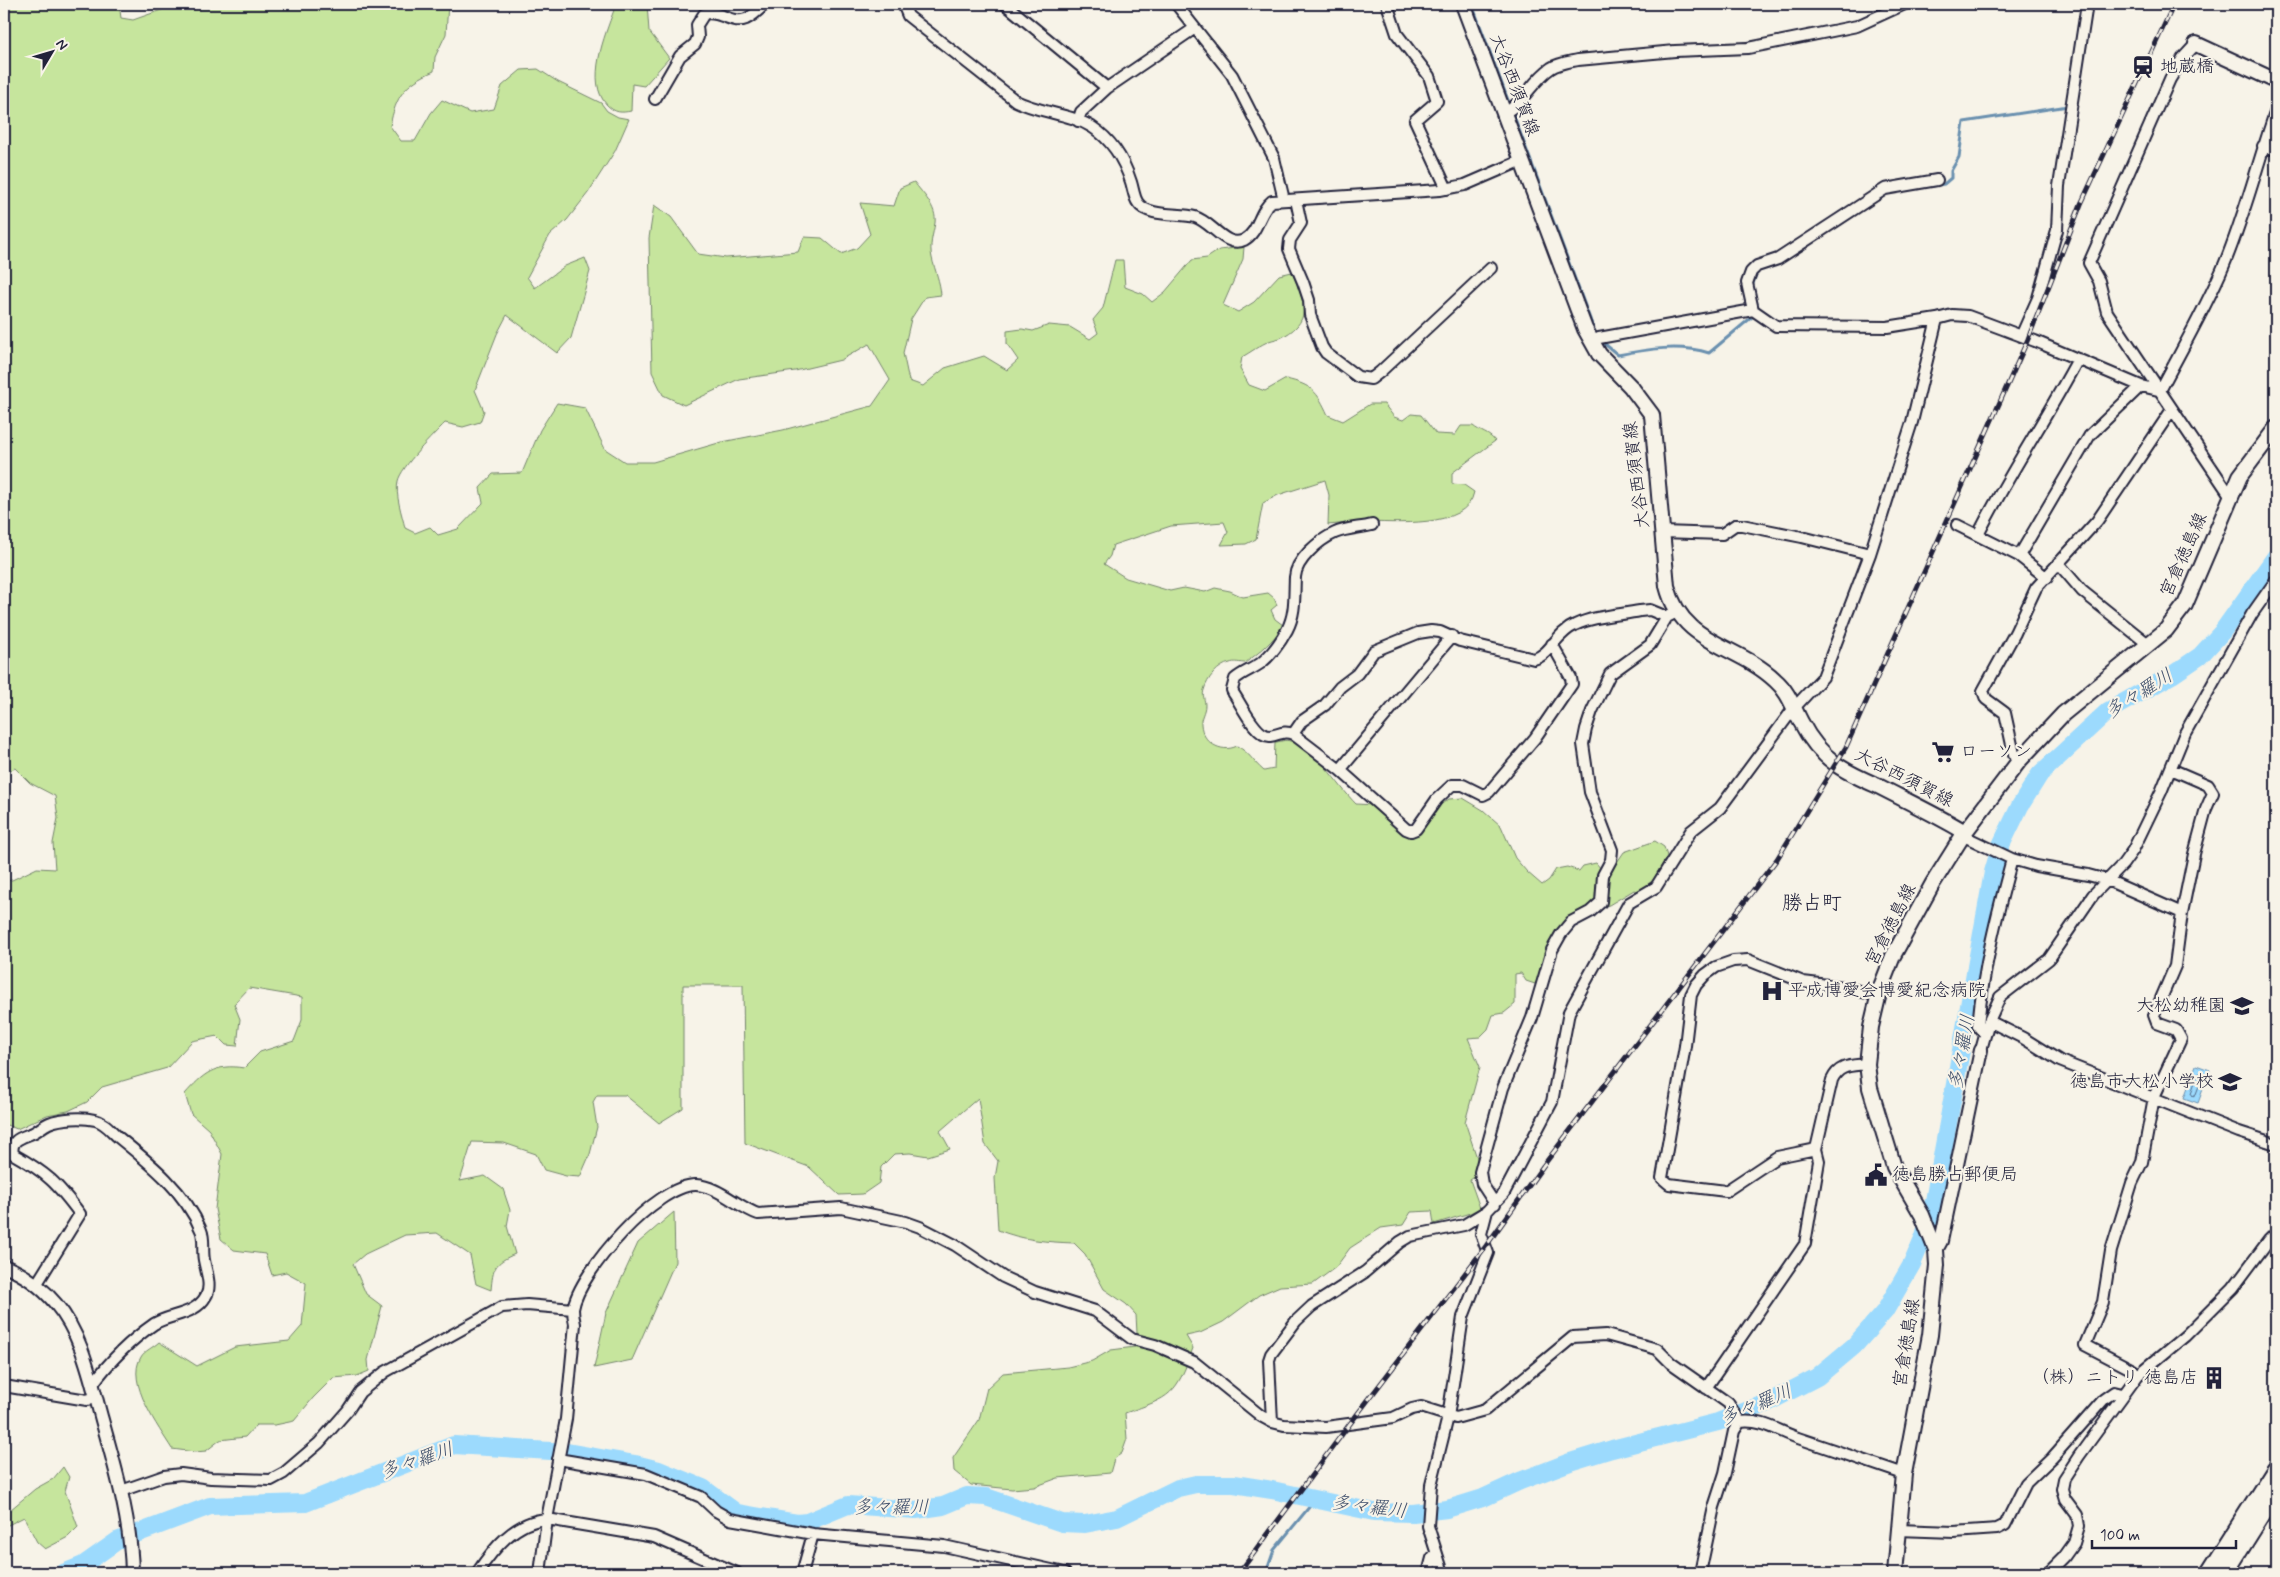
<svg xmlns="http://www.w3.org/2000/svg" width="2280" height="1577" font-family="Mynerve,'Klee One',sans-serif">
  <rect width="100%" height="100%" fill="#f7f3e8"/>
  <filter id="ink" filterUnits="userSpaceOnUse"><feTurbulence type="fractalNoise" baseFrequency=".02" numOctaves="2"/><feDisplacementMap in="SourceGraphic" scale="10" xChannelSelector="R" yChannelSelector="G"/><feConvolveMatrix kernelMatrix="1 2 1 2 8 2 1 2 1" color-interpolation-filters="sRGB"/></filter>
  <g filter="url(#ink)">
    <path fill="#c6e59d" stroke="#74846c" d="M4,4H119L121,18L133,20L167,8L170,4H448L446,34L435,57L434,71C405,84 396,95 390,126L401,141H415L431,113L442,100L470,113L494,109L502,86L521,70L538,69L558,82L601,103L607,111L618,117L629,119L615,151L588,193L567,220L550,235L527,277L535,288L565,266L585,258L590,271L571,338L557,353L507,315L497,334L475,390L484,411L480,422L463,427L445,423C434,434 401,467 398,481C395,496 402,514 405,528L415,533L430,527L438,535L458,529L483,503L480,488L493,474L522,473L540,430L557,403L585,408L605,449L625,462H653L722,442L783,430L872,406L890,380L869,344L841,360L795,371L739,379L684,405L663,395L652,372L649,238L654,205L671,217L698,254L726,258L798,252L804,237L822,238L841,254L857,248L870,234L860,203L894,206L900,188L914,182C923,194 937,207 935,223C933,235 929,245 932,258C935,271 940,281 941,295L925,297L911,319L903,353L909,381L923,386L945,368L984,356L1007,370L1018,360L1007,344V331L1022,329L1033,331L1049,325L1070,327L1090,339L1098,333L1093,320L1103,308L1115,260H1123L1125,287L1143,294L1152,302L1165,292L1192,260L1207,258L1219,250L1244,247L1243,259L1223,305L1238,312L1254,302L1279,275L1292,272C1302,298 1315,319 1284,336C1280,339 1274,339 1269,341C1260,345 1251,352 1242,357L1240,369L1249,385L1265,391L1286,379C1312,385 1317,391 1328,415L1343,421L1370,404H1384L1394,417L1403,420L1411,414L1421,415L1436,434L1455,435L1461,426H1473C1480,432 1489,433 1495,441L1452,473V484L1464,485L1474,492C1467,530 1393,522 1363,522C1352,522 1340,524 1328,525L1329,495L1325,480L1278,495L1263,503L1256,539L1246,544L1221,545L1228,532L1224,522L1171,526L1113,545L1110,556L1104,564L1126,578L1170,591L1184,588L1205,592L1215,588L1230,591L1243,597L1268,593L1274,598L1277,605L1271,610L1275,619L1283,625C1274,641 1260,652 1245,663C1241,663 1234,661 1230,663C1218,665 1207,679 1204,690C1202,695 1205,700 1205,705C1205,712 1200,718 1201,724C1202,742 1221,754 1237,746C1251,754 1252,761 1264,771L1274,769L1275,742C1280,742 1285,739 1290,741C1317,748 1337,785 1356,804L1374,805L1404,830L1425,825L1440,805L1449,799L1463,798L1483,810L1501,826L1515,858L1527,872L1542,885L1549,880L1556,869L1567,867L1579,871L1583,866L1596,863L1602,870L1611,871L1624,852L1655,841L1664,847L1667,856L1653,880L1639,892L1634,890L1609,905L1592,909L1554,945L1545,950L1539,976L1535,984L1526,981L1521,973L1515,974V1004L1504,1013L1493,1015L1488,1029L1480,1037L1468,1038L1480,1067L1465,1122L1477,1158V1175L1470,1180L1480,1208L1470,1213L1434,1224L1432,1211L1411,1212L1403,1225L1381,1228L1350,1248L1336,1267L1313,1284L1280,1286L1259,1295L1223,1322L1200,1333L1186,1336L1193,1348C1176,1395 1172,1397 1125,1413L1127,1439L1122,1453L1114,1459L1110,1473L1058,1478L1034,1487L1012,1489L971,1485L954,1471L953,1458L979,1420L987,1388L1003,1373L1068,1367L1092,1361L1111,1350L1135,1347L1137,1333L1136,1315L1126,1304L1104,1289L1085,1254L1074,1243C1047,1242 1022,1240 998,1230L995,1178L998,1161L985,1144L978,1098L940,1131L950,1149L928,1156L910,1153L894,1154L881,1167L879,1183L863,1194L839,1195L809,1167L745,1143L743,985H683V1108L659,1123L625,1095H597L593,1102L597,1127L590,1154L580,1177L566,1176L544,1170L536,1154L504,1143L472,1142L460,1181L485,1176L503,1189L510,1210L507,1226L515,1254C494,1263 493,1268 491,1290L476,1284L470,1255L437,1233L405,1235L365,1254L353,1264L366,1294L382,1306L368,1360L369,1371L357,1376L333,1378L313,1398L294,1421L275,1425H256L245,1437L220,1440L206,1451L195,1452L172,1449C159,1428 125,1382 141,1357C144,1351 154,1347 159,1342L197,1366L235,1347L289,1341L302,1326L306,1283L286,1272L272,1275L265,1254L234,1250L221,1239L215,1209L222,1154L209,1130L191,1114L185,1094C203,1074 215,1063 244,1068L260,1052L294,1041L302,1020V997L249,988L234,1004L240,1019L237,1046L226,1045L217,1036L192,1041L167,1068L102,1087L87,1102L68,1111L47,1115L17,1129L4,1124V881L12,880L37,868L55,869L53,843L58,818L55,796L30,783L15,768L4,774Z
      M606,4H647L649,31L669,58L644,86L632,84L631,111C621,113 615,113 607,105C585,82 605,35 614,10Z
      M674,1212L675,1262L632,1360L594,1368L606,1313L638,1243Z
      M63,1467L69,1477L65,1491L78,1527L68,1537L45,1549L37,1542L24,1517L4,1527V1515L35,1489L53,1479Z"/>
    <path fill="#9cdafd" stroke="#6b90af" d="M2196,1065L2210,1070L2198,1103L2184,1098Z"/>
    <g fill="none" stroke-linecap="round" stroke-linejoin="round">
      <path stroke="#536c89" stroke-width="1" d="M2202,1073L2203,1075L2196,1094L2193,1096L2191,1093L2198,1074Z"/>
      <path stroke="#6b90af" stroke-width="3" d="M1472,4L1596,335
        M1933,186L1944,184L1951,178V171L1959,157L1964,122L2068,106
        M1752,287L1757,271
        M1600,340L1618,355C1647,349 1681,344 1709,353L1752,317L1758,307L1754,295
        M1266,1573L1274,1550L1315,1500"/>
      <path stroke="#9cdafd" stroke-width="18" d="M63,1573L83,1565L117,1541L210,1506L305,1503L454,1445L567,1452L635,1464L659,1470L703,1488L737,1513L797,1523L807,1522L848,1505L916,1510L943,1506L967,1496L986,1497L1062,1523L1085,1524L1117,1518L1178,1488L1196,1484H1234L1272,1490L1374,1512L1413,1513L1447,1509L1483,1498L1520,1481L1570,1462L1612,1449L1718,1422L1767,1403L1817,1377L1854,1346L1885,1311L1912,1264L1924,1236L1934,1201L1993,872L2001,845L2020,806L2040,774L2108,711L2172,675L2200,656L2222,632L2276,556"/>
      <defs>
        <path id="minor" d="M903,4L908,16L1016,101C1040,113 1069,113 1092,127C1112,140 1124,160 1131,182C1133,188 1134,198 1138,203C1147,217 1180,213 1195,217C1212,222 1226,249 1244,240C1259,232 1258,212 1272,201L1440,190L1465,185L1523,160
          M1005,4L1107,88L1195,28
          M1176,4L1232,75L1274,158L1284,200
          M1387,4L1397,34L1429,76L1437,101L1415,120L1447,189
          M2196,44L2183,58L2170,79L2089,263L2099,281L2107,312L2230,495
          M655,99L680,56L695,44L698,37L697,25L704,14C719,9 731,25 746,19C753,16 760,9 765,4
          M1505,113C1524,102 1533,80 1551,68C1559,63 1569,62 1578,60L1675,51L1748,48L1857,26L1905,4
          M1078,121L1081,112L1107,88
          M2263,146L2276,150
          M1296,200L1301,223L1290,240L1289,249L1303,282L1309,300L1310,315L1322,347L1326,353L1358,377L1371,379L1380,372L1491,268
          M1937,319L1887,327L1776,326L1753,310L1747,283L1751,272L1757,266L1778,259L1885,189L1937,180
          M2021,336L2038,298L2057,230L2059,186L2087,4
          M1592,343L1599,338L1753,310
          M1372,525C1360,528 1346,528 1335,533C1319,540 1296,560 1295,577C1294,595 1296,613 1287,630C1281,641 1271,655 1261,663C1253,669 1243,672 1235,679L1232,690L1234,694C1241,704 1256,737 1270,736C1279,735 1283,730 1293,734L1302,721L1325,705L1340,687L1357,674L1374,651L1418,633L1431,631L1440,632L1460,641L1534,659C1550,655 1556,633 1575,625C1594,616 1619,615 1640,611L1650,610L1667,617
          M1957,525L2019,556L2047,578
          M1662,532L1722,534L1735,525H1742L1802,537L1870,554
          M1978,535C2008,475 2046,419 2078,359
          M2019,556L2090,435L2141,386
          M2058,563L2082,591L2148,644
          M1452,636L1340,770L1406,829L1411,831L1416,829L1437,799L1452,785H1463L1483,795L1489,792L1535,738L1572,684L1571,678L1552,644
          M1293,734L1340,770
          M2019,761L2014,754L2005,713L1986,699L1983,691L2015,633L2036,588L2097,521L2171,411
          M1965,832L1968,838L2012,859L2036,866L2088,875L2107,880L2182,913
          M1989,1021L2023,1038L2060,1061L2239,1132L2276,1144
          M1985,1035L1978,1026C1983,969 1997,914 2012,859
          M1981,1050L1989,1021L2000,997L2049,959L2093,895L2123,864L2133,850L2161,792L2185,733L2252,614L2276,580
          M1816,1149L1777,1157L1726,1191L1669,1184L1662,1178L1685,1046L1691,995L1696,985L1705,975L1716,967L1733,961L1748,960L1803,982L1844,987L1878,996
          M1495,1204L1482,1184L1480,1172L1503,1088L1532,1018L1552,950L1561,934L1571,922L1590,912L1601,902L1603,875L1611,860L1612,850L1590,792L1583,744L1586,729L1592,711L1610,674L1650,645L1667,617L1673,614
          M36,1285L80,1214C57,1183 47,1173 13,1154C10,1140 20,1138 30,1134C37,1132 42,1126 49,1123C61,1118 83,1117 95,1120C105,1122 111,1131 118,1137C150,1163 185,1191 201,1230C205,1239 202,1250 204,1260C206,1271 212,1286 206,1296C196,1315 170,1314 154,1324C131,1340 109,1362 92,1385
          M2138,1375L2133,1370L2085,1345L2103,1302L2111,1251L2132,1183L2142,1162L2154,1097L2181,1039L2176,1030L2157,1023L2154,1015L2175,966L2182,913L2194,854L2206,809L2213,793L2208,785L2171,769
          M4,1386L87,1400L96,1397
          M1706,1388L1805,1244L1819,1161L1816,1149L1832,1080C1839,1064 1852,1066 1867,1064
          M1272,1422L1269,1360L1271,1354L1296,1321L1312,1306L1365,1272L1400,1242L1410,1236L1464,1225L1487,1211
          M558,1459L646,1474L701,1497L716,1511L730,1519L813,1534L944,1546L1065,1573
          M121,1491L164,1476L181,1474L211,1478L271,1480L284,1473L319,1443L348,1410L360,1392L385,1372L502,1307L527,1305L573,1309
          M1898,1530L1954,1532L1997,1529L2005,1525L2026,1483L2052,1458L2104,1399L2114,1392L2122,1394
          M477,1573C493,1549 515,1521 547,1519L654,1537L737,1573
          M540,1573L547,1519L566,1419L575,1324C574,1320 573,1314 573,1309C579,1272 657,1184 696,1185C718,1186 738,1207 758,1214L841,1208L906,1222L920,1227L955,1245L1003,1277L1035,1292L1095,1311L1132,1339L1155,1345L1194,1362L1261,1416L1272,1422L1284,1425L1326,1427L1393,1418L1412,1409L1421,1407L1456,1418L1485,1410L1573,1337L1606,1335L1657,1349L1671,1363L1728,1403L1740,1422C1762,1419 1778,1431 1798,1438C1833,1450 1868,1462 1904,1474
          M802,1573L813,1534
          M1428,1573L1432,1558L1436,1553
          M1443,1573L1428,1526L1431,1485L1448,1417L1463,1317L1488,1253L1481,1234L1487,1211L1504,1193L1552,1102L1569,1012L1629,903L1656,887L1691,831L1720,808L1794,708L1823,677L1870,554L1912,422L1937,319L1952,315L1968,316L2035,341L2141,386L2158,390L2162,387C2183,347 2206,307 2224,265C2245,215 2258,161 2276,110
          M1700,1573L1714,1507L1725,1473L1734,1431L1740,1422
          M2048,1573L2064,1557L2074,1543L2079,1526L2077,1515L2065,1499L2062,1489L2064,1479L2079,1456L2138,1375L2185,1336L2233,1288L2269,1240L2276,1233"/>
        <path id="tertiary" d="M1936,1250L1941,1241L1981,1050
          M4,1266C24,1274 42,1287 56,1304C83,1336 91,1381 102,1420C116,1471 131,1520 132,1573"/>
        <path id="secondary" d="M1463,4L1585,329L1599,354L1631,387L1652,415L1667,586C1682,645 1737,644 1775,680C1788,691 1793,707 1801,722C1809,738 1822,754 1837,765C1850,774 1864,780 1878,786C1907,801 1937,815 1965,832
          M2196,44L2276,81
          M1895,1573L1904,1474L1930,1335L1937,1265L1936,1250L1922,1215L1894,1167L1870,1088L1867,1064L1871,1027L1880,989L1893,956L1933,883L1965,832L2019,761L2063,714L2166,630L2185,605L2240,476L2276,428"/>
        <path id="trunk" d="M2209,1573L2276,1468
          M2225,1573L2276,1492"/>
      </defs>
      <use href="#minor" stroke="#22223b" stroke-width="14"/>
      <use href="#tertiary" stroke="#22223b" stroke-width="16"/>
      <use href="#secondary" stroke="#22223b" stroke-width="18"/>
      <use href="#trunk" stroke="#22223b" stroke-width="20"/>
      <use href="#minor" stroke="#f7f3e8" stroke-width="10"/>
      <use href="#tertiary" stroke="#f7f3e8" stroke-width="12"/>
      <use href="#secondary" stroke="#f7f3e8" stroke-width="14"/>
      <use href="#trunk" stroke="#f7f3e8" stroke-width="16"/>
      <defs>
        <path id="rail" d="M1239,1573L1349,1425L1486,1246L1543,1166L1777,859L1846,747L2028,339L2081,204L2174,4"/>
      </defs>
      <use href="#rail" stroke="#22223b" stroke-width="5"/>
      <use href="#rail" stroke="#f7f3e8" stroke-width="3" stroke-dasharray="9" stroke-linecap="butt"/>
    </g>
  </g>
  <defs>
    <symbol id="station-bare" viewBox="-9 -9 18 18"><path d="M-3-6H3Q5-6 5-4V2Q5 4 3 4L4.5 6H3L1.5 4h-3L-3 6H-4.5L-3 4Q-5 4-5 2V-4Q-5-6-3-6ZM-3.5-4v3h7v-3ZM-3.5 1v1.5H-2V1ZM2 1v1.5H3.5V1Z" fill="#22223b" stroke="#f7f3e8" stroke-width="2.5" paint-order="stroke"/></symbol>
    <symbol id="supermarket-bare" viewBox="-9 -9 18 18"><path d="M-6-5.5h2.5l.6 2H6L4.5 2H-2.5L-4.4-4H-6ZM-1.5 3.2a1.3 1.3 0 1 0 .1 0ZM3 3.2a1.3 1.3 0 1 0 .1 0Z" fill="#22223b" stroke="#f7f3e8" stroke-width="2.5" paint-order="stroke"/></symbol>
    <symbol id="hospital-bare" viewBox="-9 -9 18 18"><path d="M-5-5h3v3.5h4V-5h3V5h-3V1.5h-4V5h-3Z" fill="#22223b" stroke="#f7f3e8" stroke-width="2.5" paint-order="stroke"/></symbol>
    <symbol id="school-bare" viewBox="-9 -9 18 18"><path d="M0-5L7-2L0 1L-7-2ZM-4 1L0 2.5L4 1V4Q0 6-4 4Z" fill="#22223b" stroke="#f7f3e8" stroke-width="2.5" paint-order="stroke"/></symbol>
    <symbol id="civic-bare" viewBox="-9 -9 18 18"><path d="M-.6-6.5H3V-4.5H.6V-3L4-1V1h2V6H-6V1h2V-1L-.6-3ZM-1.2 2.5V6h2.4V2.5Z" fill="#22223b" stroke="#f7f3e8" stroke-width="2.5" paint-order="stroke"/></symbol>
    <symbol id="building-bare" viewBox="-9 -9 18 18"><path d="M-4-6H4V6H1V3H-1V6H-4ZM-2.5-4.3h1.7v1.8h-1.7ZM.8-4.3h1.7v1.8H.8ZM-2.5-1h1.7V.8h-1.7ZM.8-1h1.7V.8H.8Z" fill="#22223b" stroke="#f7f3e8" stroke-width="2.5" paint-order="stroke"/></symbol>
  </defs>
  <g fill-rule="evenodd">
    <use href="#station-bare" x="2127" y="51" width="32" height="32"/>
    <use href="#supermarket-bare" x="1927" y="736" width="32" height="32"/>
    <use href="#hospital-bare" x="1756" y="975" width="32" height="32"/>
    <use href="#school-bare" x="2226" y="990" width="32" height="32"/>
    <use href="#school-bare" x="2214" y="1066" width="32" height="32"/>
    <use href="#civic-bare" x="1860" y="1159" width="32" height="32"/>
    <use href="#building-bare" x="2198" y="1362" width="32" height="32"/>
  </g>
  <g text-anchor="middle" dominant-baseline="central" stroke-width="4.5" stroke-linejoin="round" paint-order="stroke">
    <g font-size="18" fill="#22223b" stroke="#f7f3e8" text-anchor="start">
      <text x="2160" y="67">地蔵橋</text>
      <text x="1960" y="752">ローソン</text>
      <text x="1788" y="991">平成博愛会博愛紀念病院</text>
      <text x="2226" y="1006" text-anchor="end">大松幼稚園</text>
      <text x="2214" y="1082" text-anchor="end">徳島市大松小学校</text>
      <text x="1892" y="1175">徳島勝占郵便局</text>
      <text x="2198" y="1378" text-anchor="end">（株）ニトリ 徳島店</text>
    </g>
    <g font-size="18" fill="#22223b" stroke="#f7f3e8">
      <text transform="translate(1514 85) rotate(69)">大谷西須賀線</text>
      <text transform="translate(1637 475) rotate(-97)">大谷西須賀線</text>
      <text transform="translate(2184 555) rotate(-66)">宮倉徳島線</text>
      <text transform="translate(1904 778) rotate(27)">大谷西須賀線</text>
      <text transform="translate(1891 925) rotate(-63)">宮倉徳島線</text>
      <text transform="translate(1907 1343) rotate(-81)">宮倉徳島線</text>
    </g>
    <g font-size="19" font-style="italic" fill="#40506c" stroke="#f7f3e8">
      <text transform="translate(2139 694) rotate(-32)">多々羅川</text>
      <text transform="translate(1962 1052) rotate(-80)">多々羅川</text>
      <text transform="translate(1756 1405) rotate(-23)">多々羅川</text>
      <text transform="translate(417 1461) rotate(-19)">多々羅川</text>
      <text x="891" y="1507">多々羅川</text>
      <text transform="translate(1369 1507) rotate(7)">多々羅川</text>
    </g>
    <g font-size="20" fill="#22223b" stroke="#f7f3e8">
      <text x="1812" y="903">勝占町</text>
    </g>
  </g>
  <rect width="2280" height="1577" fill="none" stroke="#f7f3e8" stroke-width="20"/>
  <rect x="10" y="10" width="2260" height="1557" fill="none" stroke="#22223b" stroke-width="2" filter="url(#ink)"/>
  <g transform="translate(52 52) rotate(52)" stroke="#f7f3e8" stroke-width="4" paint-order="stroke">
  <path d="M0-4L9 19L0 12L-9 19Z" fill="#22223b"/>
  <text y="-8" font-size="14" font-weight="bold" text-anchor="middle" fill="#22223b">N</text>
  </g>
  <path d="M2092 1540v8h144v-8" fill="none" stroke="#22223b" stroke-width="2.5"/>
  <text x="2100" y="1540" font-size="15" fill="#22223b" stroke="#f7f3e8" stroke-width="4" paint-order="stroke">100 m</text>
</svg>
